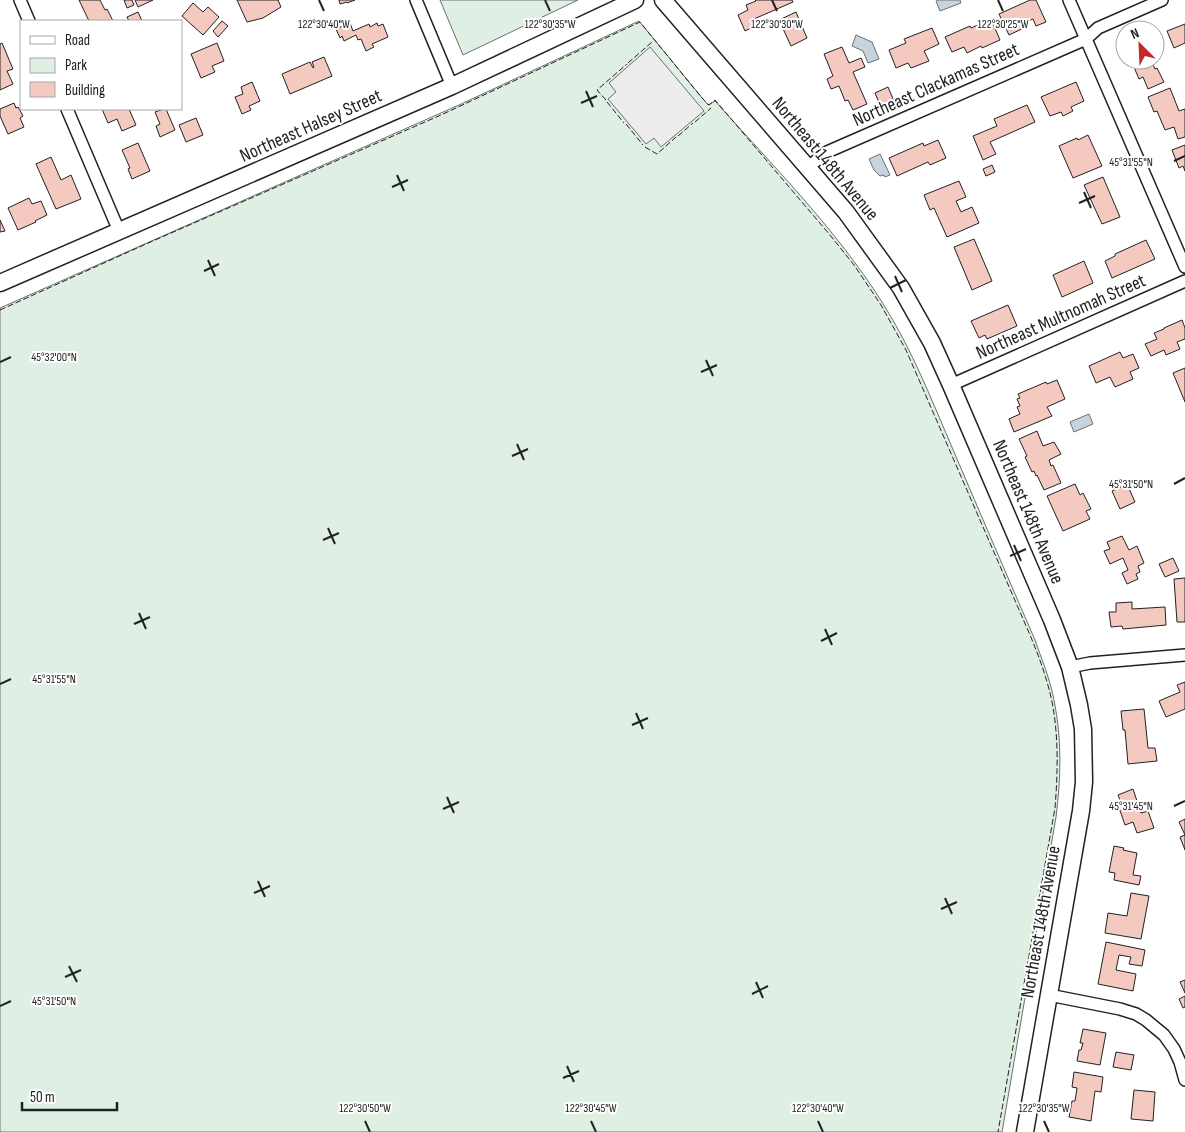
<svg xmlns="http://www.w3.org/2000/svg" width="1185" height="1132" font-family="'Sofia Sans Condensed',sans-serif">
  <rect width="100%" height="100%" fill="#fff"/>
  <path fill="#e0efe3" stroke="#6f6f6f" d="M440,0H578L463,55Z
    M639,21L708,105L715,101C773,166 835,228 882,302C912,349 932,401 954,452C981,515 1008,578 1035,640C1042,660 1050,679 1054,700C1062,739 1061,778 1056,817L1002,1132H0V308L459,105Z"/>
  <path fill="#ededed" stroke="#6f6f6f" d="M650,47L704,111L661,147L654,138L646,144L608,99L616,92L609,83Z"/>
  <path fill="#c7d3dd" stroke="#6f6f6f" d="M938,0H960L961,3L940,11L936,1Z
    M856,35L872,42L879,59L868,63L863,51L852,46Z
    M880,154L890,175L885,177L884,175L880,176L874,170L869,159Z
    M1089,414L1093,424L1074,432L1070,422Z"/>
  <path fill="#f3c9c0" stroke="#222" d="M79,0H100L105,10L107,9L113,21H89Z
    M124,0H132L134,5L127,8Z
    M135,0H153L138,7Z
    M237,0H278L281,7L263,18L247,22Z
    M339,0H355L347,3V2L340,4Z
    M755,0H792L793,2L754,19L757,25L745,31L738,15L748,10L746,5L756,1Z
    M1030,0H1036L1046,22L1036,26L1033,19L1022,24L1024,28L1009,35L999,14Z
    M193,3L203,12L208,7L219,17L203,35L182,16Z
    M138,12L142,21H129L127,17Z
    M796,12L807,38L791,46L779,20Z
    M991,19L1000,40L982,48L981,46L967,53L964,47L952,52L945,37L970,26L971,28Z
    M222,21L228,26L218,37L213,31Z
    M350,23L353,31L369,24L370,27L377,23L378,26L383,24L388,37L372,44L374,47L366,51L361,39L358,40L356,35L344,41L342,36L340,38L336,29Z
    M1185,24V43L1174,48L1167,31Z
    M932,28L939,44L924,51L929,61L911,68L908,63L896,68L889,50L906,43L904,39Z
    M2,43L13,69L7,71L13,84L0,90V44Z
    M217,43L224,61L212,66L215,72L201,78L191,54Z
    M842,47L849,63L861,58L865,67L853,72L867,104L853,110L848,100L845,101L839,86L831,89L827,79L833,76L824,54Z
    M324,57L332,76L290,94L282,74L310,62L313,68L314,67L312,62Z
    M1131,60H1151L1155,69L1157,68L1164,82L1148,89L1143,77L1139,79Z
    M252,82L260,101L249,106L251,110L242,114L235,97L243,94L241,87Z
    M1076,82L1084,101L1071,107L1073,111L1063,116L1061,112L1050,116L1041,97Z
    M888,87L894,101L881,107L875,93Z
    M1170,88L1179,111L1185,109V137L1178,139L1174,127L1165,130L1157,111L1154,112L1148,97Z
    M14,103L16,108L18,107L23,116L20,118L24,127L8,134L0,116V109Z
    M1027,105L1035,122L990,142L996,154L983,160L973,136L997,126L994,119Z
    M102,109H129L136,125L122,131L117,119L108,123Z
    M164,109H166L175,130L160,137L156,126L160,124L155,112Z
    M196,118L203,135L186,142L179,125Z
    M1088,135L1102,166L1073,178L1059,146L1077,138L1078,140Z
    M938,140L946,158L930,165L928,162L897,176L889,158L923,143L924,146Z
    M138,143L150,171L132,179L128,169L130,168L122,150Z
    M1185,145V171L1183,166L1179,168L1172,150Z
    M51,157L61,180L71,175L81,199L56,209L36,164Z
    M992,165L995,172L986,176L983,169Z
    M1103,177L1120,217L1102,224L1084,185Z
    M959,181L966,197L956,201L961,212L972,207L979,223L947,237L934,208L930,210L924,195Z
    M29,198L32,204L41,201L47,215L35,221L36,222L18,230L8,208Z
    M0,220L5,231L0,232Z
    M974,239L992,281L972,290L954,247Z
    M1146,240L1155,259L1112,278L1105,261L1115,256V254Z
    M1084,261L1093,283L1062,297L1053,275Z
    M1008,305L1017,326L987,339L985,335L979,338L971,321Z
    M1182,320L1185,328V339L1177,342L1180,349L1166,355L1164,350L1151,356L1145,344L1157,339L1154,333L1164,329V328Z
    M1120,352L1123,358L1133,354L1139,368L1130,372L1133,379L1115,387L1110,377L1096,383L1089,366Z
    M1185,368V402L1173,373Z
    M1057,380L1065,399L1047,407L1052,416L1014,432L1009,419L1020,414L1017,407L1020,406L1017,399L1020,398L1018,394L1046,382L1047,384Z
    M1037,431L1043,446L1054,442L1061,454L1049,460L1051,466L1053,465L1061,483L1044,490L1037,475L1036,476L1034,471L1032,472L1025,457L1027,456L1019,439Z
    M1075,484L1080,495L1083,493L1091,509L1086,511L1090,519L1063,531L1047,496Z
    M1127,484L1135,502L1120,509L1112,491Z
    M1122,536L1129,550L1137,546L1144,563L1138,566L1140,572L1136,574L1138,579L1127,584L1122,573L1128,570L1123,558L1110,564L1104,551L1110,549L1107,542Z
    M1173,558L1179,571L1165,577L1159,564Z
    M1185,578V622H1177L1174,579Z
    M1132,602V609L1165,607L1166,625L1123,629L1122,626L1111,627L1109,612H1116V603Z
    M1185,682V709L1166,717L1159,701L1180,692L1177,685Z
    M1144,709L1148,748H1155L1157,761L1128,764L1125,730H1123L1121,711Z
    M1133,789L1141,813L1148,811L1154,828L1137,833L1133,822L1125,825L1117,802L1120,800L1118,795Z
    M1185,819V850L1180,837L1185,835L1179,822Z
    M1114,846L1124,848L1123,850L1137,853L1133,875L1141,876L1139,885L1114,880L1115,873L1109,872Z
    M1131,893L1149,896L1141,939L1105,933L1108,913L1127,916Z
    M1106,942L1145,950L1142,966L1129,964L1131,957L1119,955L1116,970L1136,974L1133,991L1098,984Z
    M1185,980V993L1180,982Z
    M1185,996V1007L1183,1008L1179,999Z
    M1083,1029L1106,1033L1100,1065L1077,1061L1079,1050H1081L1083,1043H1080Z
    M1116,1052L1134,1055L1131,1070L1113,1067Z
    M1074,1072L1103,1077L1101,1092L1095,1091L1091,1121L1069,1117L1072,1101H1075L1077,1088L1072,1087Z
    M1134,1090L1155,1092L1153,1121L1131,1119Z"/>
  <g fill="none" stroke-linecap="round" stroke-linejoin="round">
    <defs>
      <path id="street" d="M20,0L29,21
        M416,0L452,86
        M1069,0L1185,267
        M67,109L119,231
        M807,168L827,152L1086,39L1098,28L1162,0
        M951,385L1185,281
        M1070,667L1090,663L1185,655
        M1049,995L1120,1009L1136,1014L1146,1020L1164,1035L1174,1049L1180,1062L1185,1080"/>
      <path id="secondary" d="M663,0L846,212L901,288L932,343L951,385L1052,620L1070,667L1079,705L1083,729L1084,782L1081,811L1025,1132
        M0,283L452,86L635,0"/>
    </defs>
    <use href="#street" stroke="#222" stroke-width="14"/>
    <use href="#secondary" stroke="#222" stroke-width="19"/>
    <use href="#street" stroke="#fff" stroke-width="11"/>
    <use href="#secondary" stroke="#fff" stroke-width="16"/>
    <path stroke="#222" stroke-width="1" stroke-dasharray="6 2.5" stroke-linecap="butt" d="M628,63L652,42
      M606,100L597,90L627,64
      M607,102L624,123
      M695,122L711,108
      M626,124L643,145
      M678,136L693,123
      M645,147L657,154L676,137
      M0,310L146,244L441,115L640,22L702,98L709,105L715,100L830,235L854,265L881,305L906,350L1030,635C1038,654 1045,673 1050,693C1059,729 1058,771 1055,808L998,1132"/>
  </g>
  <path fill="none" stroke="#222" stroke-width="2" d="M319,0L324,11M545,0L550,11M772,0L777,11M998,0L1003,11M586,91L593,107M581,103L597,96M1174,161L1185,156M397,175L404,191M392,187L408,180M1084,192L1091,208M1079,203L1095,196M208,260L215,276M204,271L219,264M895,276L902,292M890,288L906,280M706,360L713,376M0,362L11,357M701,372L717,365M517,444L524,460M512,456L528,449M1174,484L1185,478M328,528L335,544M323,540L339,533M1014,545L1021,561M1010,556L1026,549M139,613L146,629M134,624L150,617M825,629L832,645M821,641L837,633M0,684L11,679M636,713L643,729M632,725L648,718M447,797L454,813M1174,806L1185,801M443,809L459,802M258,881L265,897M254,893L270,886M945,898L952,914M941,909L957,902M69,966L77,982M65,977L81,970M756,982L763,998M752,994L768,986M0,1006L11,1001M567,1066L574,1082M563,1078L579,1071M365,1121L370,1132M591,1121L596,1132M818,1121L823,1132M1044,1121L1049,1132"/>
  <g text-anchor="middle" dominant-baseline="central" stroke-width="4" stroke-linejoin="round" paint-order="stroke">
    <g font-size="19" fill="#222" stroke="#fff">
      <text transform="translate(936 85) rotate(-24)">Northeast Clackamas Street</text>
      <text transform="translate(311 126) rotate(-24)">Northeast Halsey Street</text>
      <text transform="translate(825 159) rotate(50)">Northeast 148th Avenue</text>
      <text transform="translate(1061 317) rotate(-24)">Northeast Multnomah Street</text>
      <text transform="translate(1028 512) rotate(67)">Northeast 148th Avenue</text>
      <text transform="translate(1041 922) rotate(-80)">Northeast 148th Avenue</text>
    </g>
  </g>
  <g font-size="12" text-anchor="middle" fill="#222" stroke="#fff" stroke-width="4" stroke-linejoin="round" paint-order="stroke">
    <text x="1003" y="28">122°30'25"W</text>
    <text x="324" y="28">122°30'40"W</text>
    <text x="550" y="28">122°30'35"W</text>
    <text x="777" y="28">122°30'30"W</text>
    <text x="1131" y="166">45°31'55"N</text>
    <text x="54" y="361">45°32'00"N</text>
    <text x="1131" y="488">45°31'50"N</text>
    <text x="54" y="683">45°31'55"N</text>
    <text x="1131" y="810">45°31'45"N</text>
    <text x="54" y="1005">45°31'50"N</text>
    <text x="365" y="1112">122°30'50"W</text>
    <text x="591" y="1112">122°30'45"W</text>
    <text x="818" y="1112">122°30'40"W</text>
    <text x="1044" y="1112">122°30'35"W</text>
  </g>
  <rect x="20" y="20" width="162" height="90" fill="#ffffff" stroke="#a7a7a7"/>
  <rect x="30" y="36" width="25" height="8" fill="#ffffff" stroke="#a7a7a7"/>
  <text x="65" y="45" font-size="15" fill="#222222">Road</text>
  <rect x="30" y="58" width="25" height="15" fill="#e0efe3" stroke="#a7a7a7"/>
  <text x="65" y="70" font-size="15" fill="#222222">Park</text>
  <rect x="30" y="82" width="25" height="15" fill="#f3c9c0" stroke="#a7a7a7"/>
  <text x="65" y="95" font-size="15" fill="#222222">Building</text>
  <g transform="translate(1140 45) rotate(336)"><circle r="24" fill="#ffffff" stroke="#a7a7a7"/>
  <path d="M0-4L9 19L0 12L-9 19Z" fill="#c62828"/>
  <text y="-8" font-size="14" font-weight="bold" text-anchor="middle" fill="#222222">N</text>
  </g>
  <path d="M22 1102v8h95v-8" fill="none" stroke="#222222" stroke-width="2.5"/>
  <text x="30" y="1102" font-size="15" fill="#222222" stroke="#ffffff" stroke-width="4" paint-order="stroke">50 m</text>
</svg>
